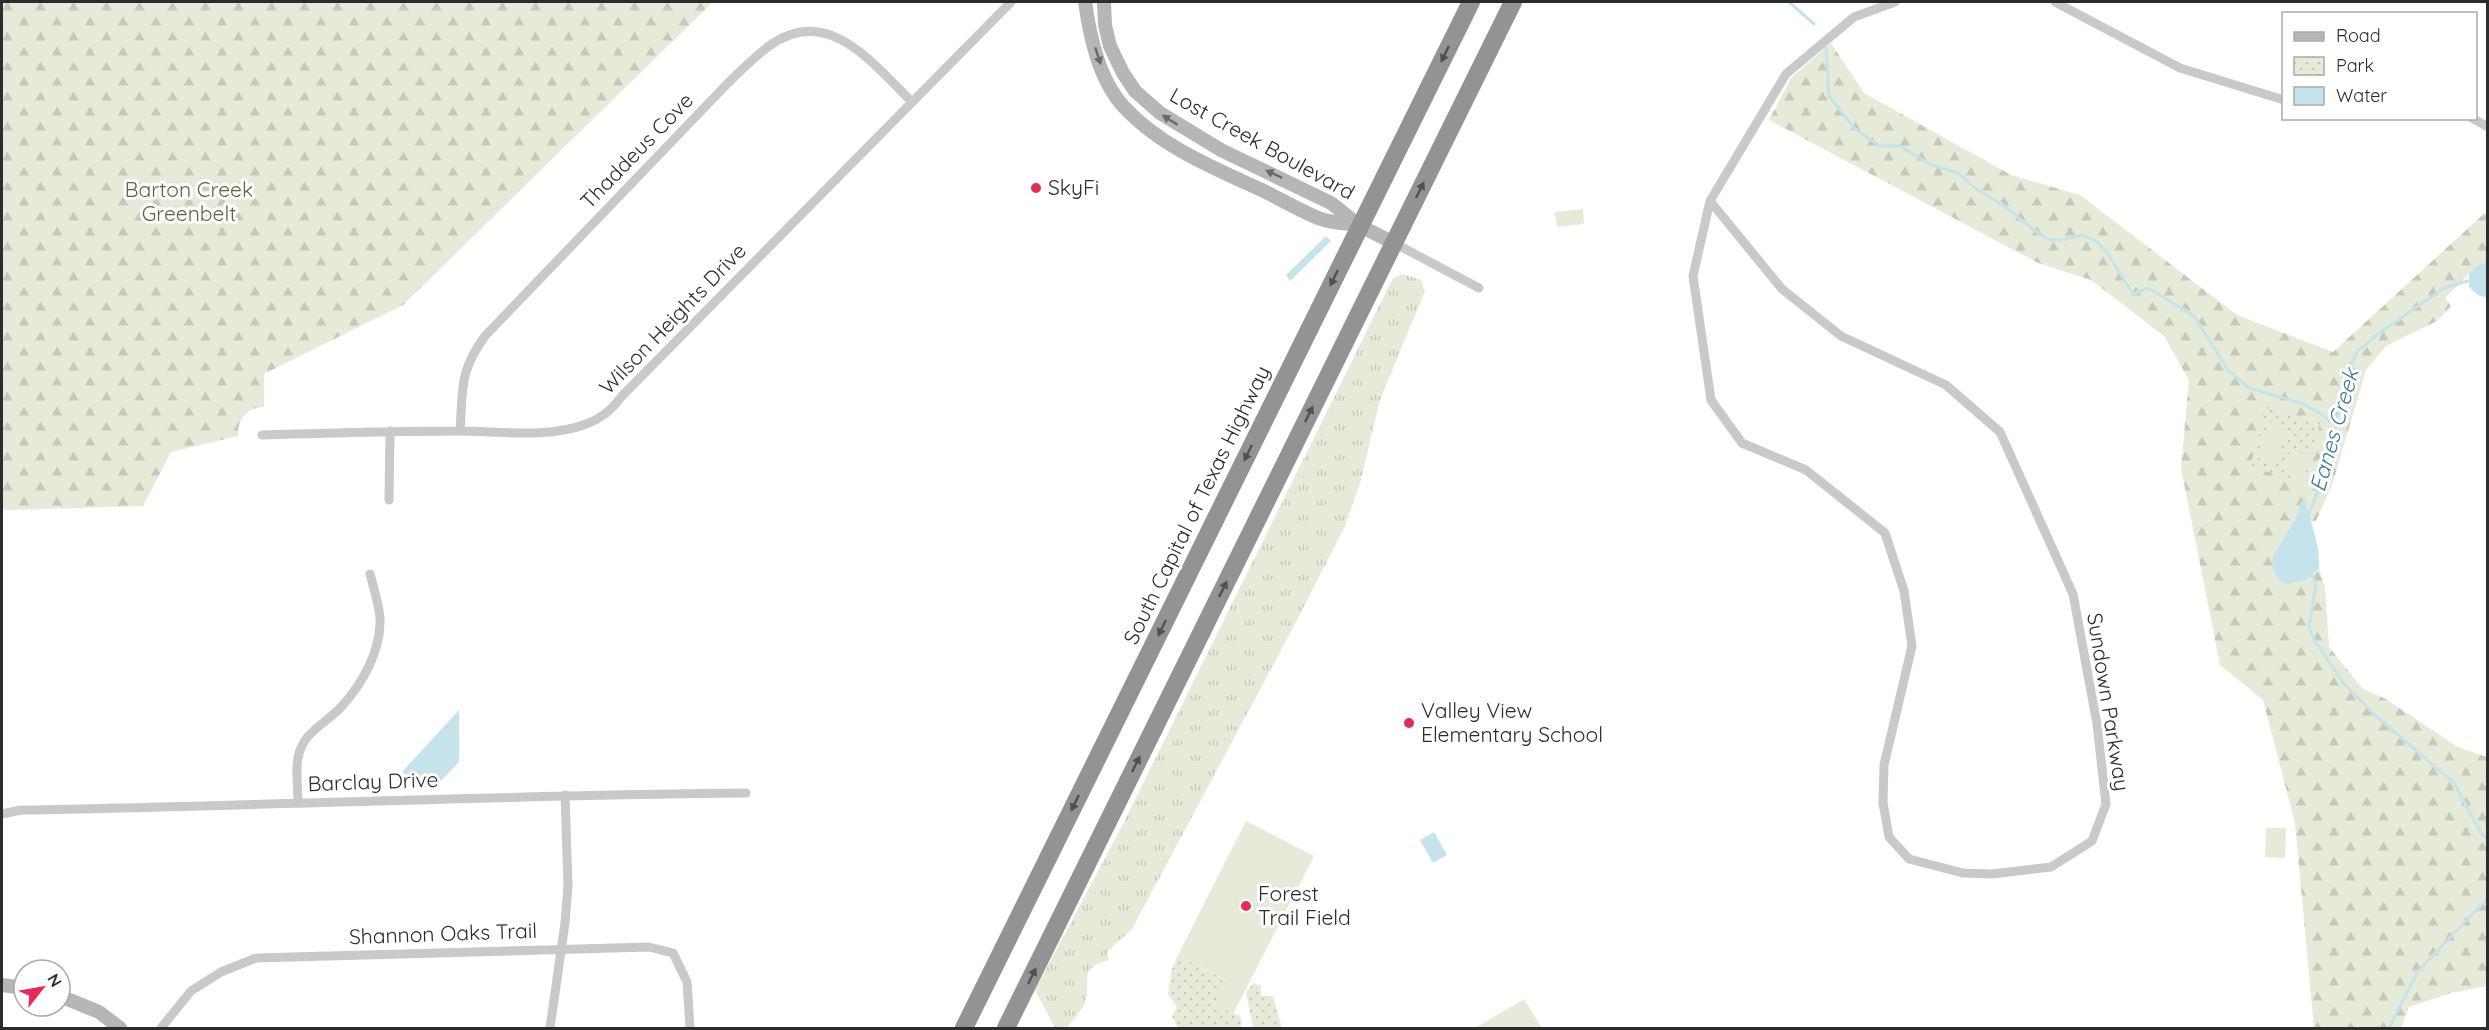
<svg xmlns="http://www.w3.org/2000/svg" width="2489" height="1030" viewBox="0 0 2489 1030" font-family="Quicksand,sans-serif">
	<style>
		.grass { fill: url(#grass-tufts) }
		.forest { fill: url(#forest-firs) }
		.park { fill: url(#park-dots) }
		.pitch { fill: #e6ebd9 }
		.water { fill: #c4e3eb }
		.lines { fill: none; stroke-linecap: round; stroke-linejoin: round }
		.stream { stroke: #c4e3eb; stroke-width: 3 }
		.street { stroke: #c9c9c9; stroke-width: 9 }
		.secondary { stroke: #b6b6b6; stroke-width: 14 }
		.highway { stroke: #939393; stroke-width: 18 }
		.oneway { fill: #505050 }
		.oneway2 { fill: #6a6a6a }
		.poi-dot { fill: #e92957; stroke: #fff; stroke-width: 2 }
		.labels { text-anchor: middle; stroke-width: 6; stroke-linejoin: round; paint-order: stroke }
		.street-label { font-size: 21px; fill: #2c2c2c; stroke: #fff }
		.poi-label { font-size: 21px; fill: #2c2c2c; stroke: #fff; text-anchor: start }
		.park-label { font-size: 21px; fill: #576939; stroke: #fff }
		.water-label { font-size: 22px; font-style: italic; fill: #397d90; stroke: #fff }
	</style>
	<defs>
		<pattern id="grass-tufts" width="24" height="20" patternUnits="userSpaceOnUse" patternTransform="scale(1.5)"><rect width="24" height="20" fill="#e6ebd9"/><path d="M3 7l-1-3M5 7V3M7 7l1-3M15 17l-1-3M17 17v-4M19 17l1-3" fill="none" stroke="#c5caba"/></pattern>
		<pattern id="forest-firs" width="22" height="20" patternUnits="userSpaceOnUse" patternTransform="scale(1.5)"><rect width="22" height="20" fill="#e6ebd9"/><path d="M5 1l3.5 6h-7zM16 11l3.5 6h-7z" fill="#c5caba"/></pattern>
		<pattern id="park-dots" width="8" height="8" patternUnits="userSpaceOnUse" patternTransform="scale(1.5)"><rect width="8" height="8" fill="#e6ebd9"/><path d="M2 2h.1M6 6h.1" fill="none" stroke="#c5caba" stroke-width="1.8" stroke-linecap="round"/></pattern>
	</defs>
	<rect width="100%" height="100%" fill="#fff"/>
	<path class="grass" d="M1403 274 1421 280 1425 291 1380 400 1360 483 1345 526 1296 622 1132 929 1108 951V961C1076 966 1093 986 1084 1005 1080 1013 1072 1021 1067 1028H1055L1035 990 1122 826 1393 278Z"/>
	<path class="forest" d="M2 2H713L403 305 264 374V407C247 407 237 420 238 436L171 452 143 506 9 510 2 509Z
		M1831 43 1864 93 2011 175 2080 195 2237 315 2333 352 2487 211V261L2477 266 2445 298 2451 306 2437 321 2386 346 2366 370 2332 485 2316 521 2309 522 2304 497 2296 517 2273 556 2306 580 2319 569 2325 587 2329 647 2363 689 2384 698 2458 747 2487 757V986L2451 993 2409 1007 2401 1028H2314L2295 823 2263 700 2220 665 2181 468 2189 380 2164 336 2091 280 2038 263 1769 120 1791 78Z"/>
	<path class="park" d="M2266 408 2320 423 2305 482 2250 467Z
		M1178 955 1227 981 1215 1004 1240 1016 1242 1024 1240 1028H1178L1172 1016 1177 1007 1168 994 1172 969Z
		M1254 983 1261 986V996H1273L1282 1028H1253L1246 992Z"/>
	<path class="pitch" d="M1583 209 1584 224 1557 227 1555 212Z
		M2268 422 2286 427 2276 464 2259 459Z
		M2290 450 2309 455 2304 479 2284 474Z
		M1246 821 1314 856 1233 1014 1215 1004 1226 980 1178 955Z
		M2266 828H2286L2285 858 2265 857Z
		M1524 999 1542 1028H1475Z"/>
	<path class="water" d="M1326 236 1331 241 1290 281 1286 275Z
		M2487 261V298L2478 295 2469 287V274L2477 266Z
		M2304 495C2309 520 2321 545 2319 569L2306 580 2287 584 2280 581 2272 568 2273 556 2296 517Z
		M459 710V762L441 781 414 782 402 772Z
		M1434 832 1447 855 1433 863 1420 840Z"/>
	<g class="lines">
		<path class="stream" d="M1789 2 1814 24
			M1826 48 1829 96 1854 128 1880 146H1900L1931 165 1958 173 1976 189 2002 204 2035 231 2048 239 2061 240 2083 235 2096 241 2106 251 2133 294 2148 288 2194 316 2228 370 2249 388 2304 404 2323 415 2335 426
			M2307 519 2327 466 2346 378 2357 352 2374 337 2444 288 2471 280
			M2311 574 2316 584 2309 627 2313 638 2343 683 2376 716 2454 783 2481 833 2488 839
			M2389 1028 2418 971 2488 898"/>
		<path class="street" d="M2055 2 2180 68 2284 100
			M2472 118 2488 127
			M1710 201 1782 289 1841 336 1946 385 2000 432 2073 594 2097 724 2106 804 2092 841 2051 867 1992 874 1963 873 1909 859 1889 837 1883 803 1884 765 1912 646 1904 591 1885 533 1806 470 1742 443 1711 400 1693 276Z
			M1710 201 1786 74 1854 17 1895 2
			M1394 243 1479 288
			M460 431C463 388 459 372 485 336L727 84C740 71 754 57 769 46 828 3 873 64 912 102
			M262 435C327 433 393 431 458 431 499 431 547 439 586 424 600 419 612 410 621 397L1011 2
			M389 500 390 431
			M298 803C298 786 294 762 301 748 308 730 330 720 342 706 363 683 381 650 380 619 379 604 374 589 370 574
			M2 814 21 810C263 806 504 795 746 793
			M161 1028 191 991 221 972 256 958 649 947 673 953 687 982 690 1028
			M550 1028 565 923 568 886 565 795"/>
		<path class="secondary" d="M1085 2C1090 37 1099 80 1124 107 1161 147 1216 169 1264 191 1282 200 1299 210 1318 218 1330 223 1345 223 1358 225
			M1104 2 1105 25 1110 46 1123 73 1135 91 1160 113 1221 150 1331 203 1360 226 1394 243
			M2 985 24 988
			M60 996 99 1012 120 1028"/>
		<path class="highway" d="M964 1028 1471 2
			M1006 1028 1513 2"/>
	</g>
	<defs><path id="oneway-solid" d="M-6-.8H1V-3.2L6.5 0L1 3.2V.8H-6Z" transform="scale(1.5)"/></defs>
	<g class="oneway">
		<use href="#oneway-solid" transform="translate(1445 54) rotate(116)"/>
		<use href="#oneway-solid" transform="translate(1420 190) rotate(-64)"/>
		<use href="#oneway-solid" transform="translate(1334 278) rotate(116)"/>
		<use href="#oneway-solid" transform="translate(1309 414) rotate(-64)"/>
		<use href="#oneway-solid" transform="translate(1248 453) rotate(116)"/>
		<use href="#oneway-solid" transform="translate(1223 589) rotate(-64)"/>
		<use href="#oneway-solid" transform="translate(1162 628) rotate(116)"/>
		<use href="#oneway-solid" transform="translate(1136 764) rotate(-64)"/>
		<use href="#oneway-solid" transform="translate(1075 803) rotate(116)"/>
		<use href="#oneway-solid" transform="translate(1032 976) rotate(-64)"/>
	</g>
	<g class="oneway2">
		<use href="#oneway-solid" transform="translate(1098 56) rotate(72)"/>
		<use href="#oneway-solid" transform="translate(1170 120) rotate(-148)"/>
		<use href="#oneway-solid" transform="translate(1274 174) rotate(-155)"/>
	</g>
	<g class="poi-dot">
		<circle cx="1036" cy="188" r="6"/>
		<circle cx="1409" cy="723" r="6"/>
		<circle cx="1246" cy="906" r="6"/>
	</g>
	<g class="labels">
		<g class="street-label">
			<text transform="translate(1262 144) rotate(29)" y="7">Lost Creek Boulevard</text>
			<text transform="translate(637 151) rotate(-46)" y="7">Thaddeus Cove</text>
			<text transform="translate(673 319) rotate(-46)" y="7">Wilson Heights Drive</text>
			<text transform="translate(1197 505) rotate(-64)" y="7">South Capital of Texas Highway</text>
			<text transform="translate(2108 702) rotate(81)" y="7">Sundown Parkway</text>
			<text transform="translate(373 782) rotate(-2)" y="7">Barclay Drive</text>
			<text transform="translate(443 934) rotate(-2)" y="7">Shannon Oaks Trail</text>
		</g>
		<g class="poi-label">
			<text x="1048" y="195">SkyFi</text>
			<text x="1421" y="718">Valley View<tspan x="1421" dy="24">Elementary School</tspan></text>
			<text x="1258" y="901">Forest<tspan x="1258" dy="24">Trail Field</tspan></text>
		</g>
		<g class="park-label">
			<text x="189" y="197">Barton Creek<tspan x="189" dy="24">Greenbelt</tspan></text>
		</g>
		<g class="water-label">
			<text transform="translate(2334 430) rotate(-74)" y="8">Eanes Creek</text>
		</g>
	</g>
	<rect width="2489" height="1030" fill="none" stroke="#2c2c2c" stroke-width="6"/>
	<rect x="2282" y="12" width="195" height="108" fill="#ffffff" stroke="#ababab" stroke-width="1.5"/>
	<rect x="2294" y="32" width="30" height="9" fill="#b6b6b6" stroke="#ababab" stroke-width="1.5"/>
	<text x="2336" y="42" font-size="18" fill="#2c2c2c">Road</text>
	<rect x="2294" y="57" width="30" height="18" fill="url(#park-dots)" stroke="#ababab" stroke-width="1.5"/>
	<text x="2336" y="72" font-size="18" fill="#2c2c2c">Park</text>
	<rect x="2294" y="87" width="30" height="18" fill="#c4e3eb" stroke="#ababab" stroke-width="1.5"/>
	<text x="2336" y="102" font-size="18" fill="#2c2c2c">Water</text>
	<g transform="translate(42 988) rotate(59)"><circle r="28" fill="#ffffff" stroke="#ababab" stroke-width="1.5"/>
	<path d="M0-4.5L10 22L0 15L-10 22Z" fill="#e92957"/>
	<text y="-9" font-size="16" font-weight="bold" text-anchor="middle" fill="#2c2c2c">N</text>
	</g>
</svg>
